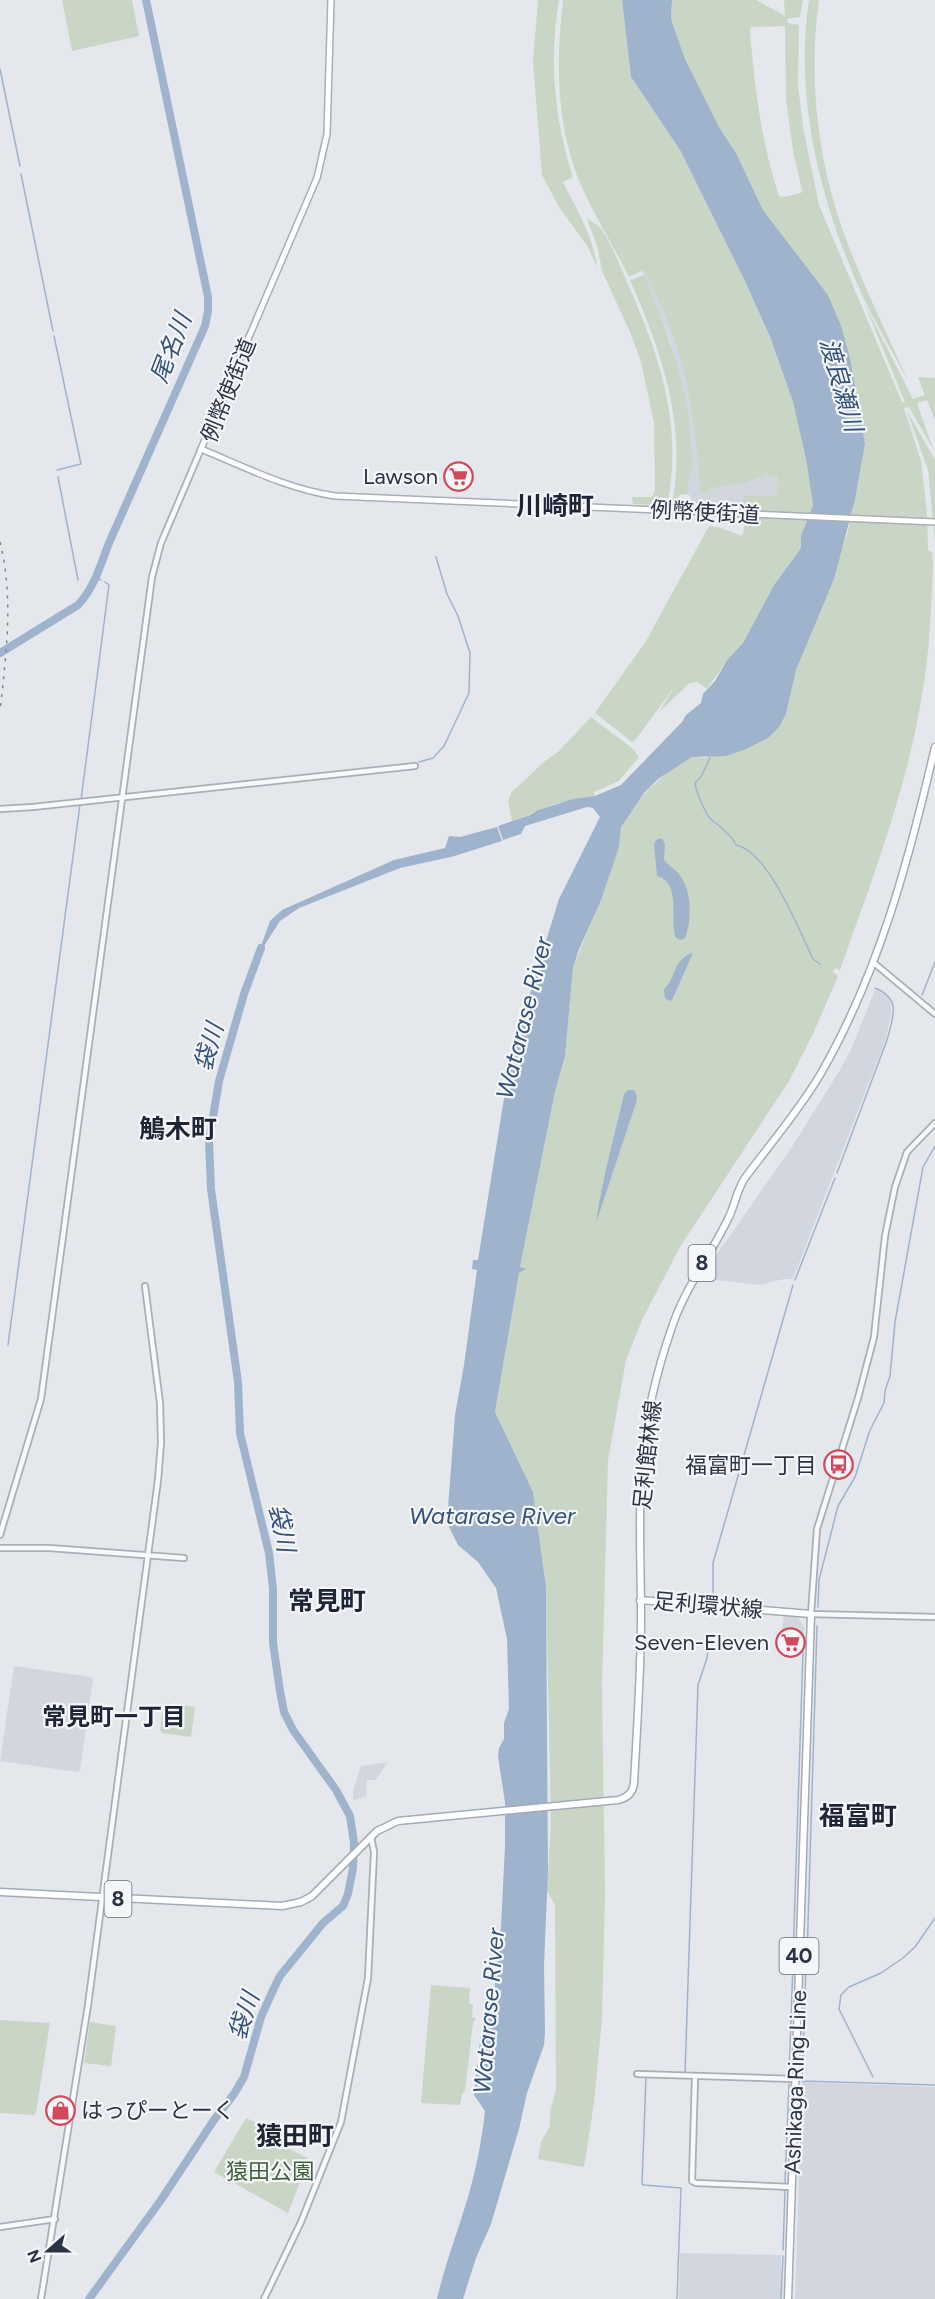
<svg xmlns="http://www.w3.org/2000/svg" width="935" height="2299" viewBox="0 0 935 2299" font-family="Figtree,'Noto Sans JP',sans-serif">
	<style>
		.built { fill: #d2d6de }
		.green { fill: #c9d6c5; fill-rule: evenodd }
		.water { fill: #9fb4cc }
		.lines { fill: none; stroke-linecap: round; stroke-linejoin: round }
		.stream { stroke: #9fb4cc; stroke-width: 1.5 }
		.river { stroke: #9fb4cc; stroke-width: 8 }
		.tertiary-casing { stroke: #a9aeb7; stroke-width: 8 }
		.secondary-casing { stroke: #a9aeb7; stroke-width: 8 }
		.primary-casing { stroke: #a3abb8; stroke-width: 9 }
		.tertiary { stroke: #f7f8fa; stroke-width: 4.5 }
		.secondary { stroke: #fff; stroke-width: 5 }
		.primary { stroke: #fff; stroke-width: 6 }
		.rail { stroke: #7d8696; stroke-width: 1.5; stroke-dasharray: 3 6; stroke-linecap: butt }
		.labels { text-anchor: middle; stroke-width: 4.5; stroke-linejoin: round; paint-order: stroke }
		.shield { fill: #f4f6f9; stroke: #676e7b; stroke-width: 1.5 }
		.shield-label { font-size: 21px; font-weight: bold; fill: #2b3445 }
		.street-label { font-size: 22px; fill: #2b3445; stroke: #f4f6f9 }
		.poi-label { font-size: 22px; fill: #2b3445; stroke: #f4f6f9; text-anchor: end }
		.park-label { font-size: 22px; fill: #3f6138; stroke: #f4f6f9 }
		.water-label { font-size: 24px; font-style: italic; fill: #34527a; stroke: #f4f6f9 }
		.neighbourhood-label { font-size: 24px; font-weight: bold; fill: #1d2536; stroke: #f4f6f9 }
		.quarter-label { font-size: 26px; font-weight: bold; fill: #1d2536; stroke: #f4f6f9 }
	</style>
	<rect width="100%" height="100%" fill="#e4e7ec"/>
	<path class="built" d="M644 270 778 475 776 496 743 495 742 508H691V497L688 494 687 482 692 468 690 438 685 398 670 340 642 271Z
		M875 990 887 995 891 1005V1015L885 1041 793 1279H784L759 1285 716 1280 707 1273 716 1255 790 1150 840 1070 852 1047Z
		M784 1616 797 1617 804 1626 803 1654 779 1649Z
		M14 1666 91 1677 93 1679 80 1770 78 1772 0 1761Z
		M388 1762 376 1780H367L366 1796 353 1801V1791L361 1766Z
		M802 2082 935 2087V2299H795Z
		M680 2253 781 2255V2299H679Z"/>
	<path class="green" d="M62 0H132L139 36 72 51Z
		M538 0H559C549 60 554 119 573 177L563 182C577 210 593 236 597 267L588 247 559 207 542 175 533 62Z
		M563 0H622L631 77 680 150 743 277 770 338 793 402 806 459 813 505 801 536V548L774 585 743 643 727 660 707 689 697 682 690 683 659 712 675 686 633 743 595 713 646 641 709 526 721 528 742 536C748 522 742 511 743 495L776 496 778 476 770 478 768 473 745 483 709 488V493H701C696 439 691 386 673 334 665 312 654 291 644 270L629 277C613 244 592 213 578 178 556 121 556 60 563 0Z
		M672 0H756L785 16 784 0H803L800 17 787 19 788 23 799 25 798 85 803 127 819 205 902 402H905L864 303 913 399 925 395 918 377 935 378V420L927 400 917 403 933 449 909 407 904 408 921 461 927 513 928 550 932 552 933 563C931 607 930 651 922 695 907 789 872 880 840 970L835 968 833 972 838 976 814 1032 789 1081 680 1247 642 1320 626 1360 608 1460 602 1687 605 1893 602 2019 594 2103 584 2167 538 2159 541 2142 550 2126V2112L556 2089 555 1905 547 1891 551 1825 546 1587 533 1492 495 1412 519 1272 525 1269 520 1267 555 1092 565 1056 573 968 619 847C620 841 619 834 621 828 627 807 670 765 691 758 695 756 701 758 705 758L786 714 796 670 847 535 855 500 865 444 828 295 763 210 736 153 719 127 685 59 671 19ZM785 26 786 99 793 151 802 190 801 193 783 197 779 196C761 142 755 88 750 32L751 27Z
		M809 0H819C809 70 816 145 837 213 855 270 884 326 908 381 892 350 873 320 859 288 820 199 794 98 809 0Z
		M587 218C590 221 594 223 598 226 608 233 625 278 631 291 661 360 682 425 668 501L665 505 633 504 632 497H652L655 491 654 423 641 362 630 332 602 271 598 249Z
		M644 275C663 322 683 370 689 421 690 436 693 453 692 467 690 478 687 482 688 494L679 495V500L673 499C686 421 661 351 630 280Z
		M907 411 935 460V541L928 470Z
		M591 717 632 748 639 757 619 781 594 792 595 796C577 799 556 802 539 810 530 814 522 818 512 821L508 802 511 793 545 761 558 752Z
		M167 1703 195 1707 191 1737 163 1733 160 1730 163 1706Z
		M431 1985 470 1988 469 2003 473 2005 472 2017 476 2018 473 2023 465 2091 462 2094 460 2105 421 2103Z
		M0 2020 50 2023 36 2112 34 2115 0 2113Z
		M90 2022 116 2026 111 2066 84 2063Z
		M246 2118 271 2130 268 2138 309 2159 288 2213 214 2172Z"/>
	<path class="water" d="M622 0H672L671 19 685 59 719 127 736 153 763 210 828 295 841 326 850 358 865 444 855 500 834 579 796 670 786 714 779 727 768 738 744 750 726 756 692 757 678 766 658 779 644 793 621 827 619 847 601 900 579 949 573 968 565 1056 555 1092 520 1267 526 1269 519 1273 495 1412 533 1492 546 1587 548 1872 544 1965 545 2033 544 2045 527 2093 519 2129 491 2224 476 2258 463 2299H437C445 2264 458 2231 468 2197 476 2170 482 2139 485 2111L474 2095 477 2066 482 2058 479 2048 482 2030H484L485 2025 483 2018 498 2001 502 1990 494 1994 501 1926 505 1846V1802L498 1757 499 1748 504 1739V1723L509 1709 507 1639 496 1588 478 1562 458 1545 449 1527 448 1508 455 1415 464 1365 477 1270 472 1269 473 1260H478L505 1092 532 986 559 899 600 817 593 808 587 807 525 826 521 834 503 840 498 826 530 815 538 810 573 799 595 796 621 785 682 722 686 715 701 703 703 694 715 681 727 660 743 643 774 585 801 548V536L813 505 806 459 793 402 770 337 743 277 680 150 631 77Z
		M497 827 502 841 451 857 400 868 299 908 280 921 257 957 270 921 282 910 394 860 445 848 449 836 460 837Z
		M662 838 665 844 664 860C669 866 677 870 681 877 692 893 692 921 685 938L681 940 676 938C669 920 682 882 657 876L654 845 656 840Z
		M693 953 672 1000 669 1001 665 998 664 989C677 977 673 958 693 953Z
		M628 1090H634L637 1096 636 1103 596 1223C602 1180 614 1137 624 1094Z"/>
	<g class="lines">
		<path class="stream" d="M0 69 20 166
			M21 174 53 331
			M54 336 81 464 57 470
			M58 477 78 580
			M96 576 101 580
			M710 758 701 777 695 783C696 791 706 817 713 821 721 827 732 836 736 845 769 852 799 930 813 959L820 964
			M419 762 433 758 444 746 469 693 470 653 458 616 447 594 436 557
			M81 800 109 585 105 582
			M922 995 935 962
			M837 1173 887 1040C893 1017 902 999 875 988
			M795 1280 835 1178
			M8 1345 80 804
			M713 1602V1563L793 1285
			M818 1607 819 1580 838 1506 855 1477 870 1430 884 1403 885 1391 890 1376 895 1322 923 1167 935 1146
			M793 1958 803 1652
			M807 1958 817 1626
			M806 1963 802 2081 935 2085
			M685 2073 698 1685 707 1658 710 1635
			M789 2076 793 1963
			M646 2077 642 2184 644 2185 681 2188 677 2299
			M873 2077 839 2009 841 1995 849 1987 881 1973 903 1958 915 1947 935 1918
			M785 2182 789 2084
			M783 2250 785 2191
			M781 2299 783 2256"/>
		<path class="river" d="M0 653 78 605C94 588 101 564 109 543L205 326 208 311V297L146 0
			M89 2299 161 2200 214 2120 234 2094 244 2077 261 2017 274 1988 280 1976 323 1923 343 1906 348 1894 353 1868 354 1843 350 1816 336 1790 293 1730 284 1712 280 1691 273 1643V1589L269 1553 240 1433 238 1382 211 1189 209 1141 219 1081 244 994 261 948"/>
		<defs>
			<path id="tertiary" d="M0 809 33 807 415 766
				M874 963 935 1014
				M935 1123 907 1152 895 1187 885 1236 874 1337 858 1398 817 1529 811 1614 935 1617
				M0 1535 41 1399 152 577 161 543 201 449
				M0 1548H49L184 1558
				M637 2074 795 2079
				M695 2077 692 2181 696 2183 792 2187
				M0 2227 55 2219
				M41 2299 88 2005 158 1480 161 1443 160 1403 145 1286
				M264 2299 301 2222 341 2122 368 1978 374 1852 371 1837"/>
			<path id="secondary" d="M331 0 327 134 317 178 201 449C245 467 287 489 335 496L935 522"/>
			<path id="primary" d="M640 1600 811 1614 788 2299
				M0 1892 282 1906 301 1902 312 1896 377 1831 398 1821 618 1800C627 1798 633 1793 634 1783 637 1728 641 1672 641 1617 641 1565 638 1514 642 1462 646 1416 657 1370 672 1327 685 1288 710 1256 728 1219 735 1206 736 1191 745 1178 770 1144 798 1112 820 1075 879 973 909 860 935 747"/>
		</defs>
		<use href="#tertiary" class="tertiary-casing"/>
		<use href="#secondary" class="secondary-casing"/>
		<use href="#primary" class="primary-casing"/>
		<use href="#tertiary" class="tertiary"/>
		<use href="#secondary" class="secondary"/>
		<use href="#primary" class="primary"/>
		<path class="rail" d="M0 542C14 599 6 654 0 712"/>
	</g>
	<defs>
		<symbol id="supermarket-ring" viewBox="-11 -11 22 22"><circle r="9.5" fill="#f4f6f9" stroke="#d1495b" stroke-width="1.5"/><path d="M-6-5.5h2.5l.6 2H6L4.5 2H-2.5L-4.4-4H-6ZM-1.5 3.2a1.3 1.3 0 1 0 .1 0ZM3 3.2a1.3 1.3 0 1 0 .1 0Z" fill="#d1495b"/></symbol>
		<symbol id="bus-ring" viewBox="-11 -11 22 22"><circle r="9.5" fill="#f4f6f9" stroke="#d1495b" stroke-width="1.5"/><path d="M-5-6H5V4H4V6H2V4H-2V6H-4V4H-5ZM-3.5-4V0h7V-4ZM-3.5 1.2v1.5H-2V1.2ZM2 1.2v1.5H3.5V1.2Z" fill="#d1495b"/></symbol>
		<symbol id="shop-ring" viewBox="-11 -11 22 22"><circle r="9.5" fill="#f4f6f9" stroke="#d1495b" stroke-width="1.5"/><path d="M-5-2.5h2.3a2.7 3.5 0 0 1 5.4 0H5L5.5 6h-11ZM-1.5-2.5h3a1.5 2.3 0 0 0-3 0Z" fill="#d1495b"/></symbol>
	</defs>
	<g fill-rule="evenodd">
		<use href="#supermarket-ring" x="442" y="460" width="33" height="33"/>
		<use href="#bus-ring" x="822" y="1448" width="33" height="33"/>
		<use href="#supermarket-ring" x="774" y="1626" width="33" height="33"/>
		<use href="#shop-ring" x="44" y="2094" width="33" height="33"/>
	</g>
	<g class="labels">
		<g class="shield">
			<rect x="688.5" y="1245" width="27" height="36" rx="4.5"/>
			<rect x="104.5" y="1881" width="27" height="36" rx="4.5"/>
			<rect x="779.5" y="1938" width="39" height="36" rx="4.5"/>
		</g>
		<g class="shield-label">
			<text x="702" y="1270">8</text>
			<text x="118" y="1906">8</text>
			<text x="799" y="1963">40</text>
		</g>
		<g class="street-label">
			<text transform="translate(228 390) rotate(-68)" y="8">例幣使街道</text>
			<text transform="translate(705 512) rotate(3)" y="8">例幣使街道</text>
			<text transform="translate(647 1455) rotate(-84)" y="8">足利館林線</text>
			<text transform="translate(708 1605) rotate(5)" y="8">足利環状線</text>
			<text transform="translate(795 2082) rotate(-88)" y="8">Ashikaga Ring Line</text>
		</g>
		<g class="poi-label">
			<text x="438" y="484">Lawson</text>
			<text x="817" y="1473">福富町一丁目</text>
			<text x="769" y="1650">Seven-Eleven</text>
			<text x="81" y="2118" text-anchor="start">はっぴーとーく</text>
		</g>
		<g class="park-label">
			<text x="270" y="2179">猿田公園</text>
		</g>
		<g class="water-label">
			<text transform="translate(171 348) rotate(-69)" y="8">尾名川</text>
			<text transform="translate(841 385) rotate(74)" y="8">渡良瀬川</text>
			<text transform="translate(524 1018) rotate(-76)" y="8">Watarase River</text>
			<text transform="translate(209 1047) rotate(-74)" y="8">袋川</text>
			<text x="492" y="1524">Watarase River</text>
			<text transform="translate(282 1528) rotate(79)" y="8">袋川</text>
			<text transform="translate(489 2011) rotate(-85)" y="8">Watarase River</text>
			<text transform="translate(244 2016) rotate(-71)" y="8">袋川</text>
		</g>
		<g class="neighbourhood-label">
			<text x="114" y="1725">常見町一丁目</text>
		</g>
		<g class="quarter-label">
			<text x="555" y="515">川崎町</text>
			<text x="178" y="1138">鵤木町</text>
			<text x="327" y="1610">常見町</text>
			<text x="858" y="1825">福富町</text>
			<text x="295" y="2145">猿田町</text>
		</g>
	</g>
	<g transform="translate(48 2251) rotate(249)" stroke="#f4f6f9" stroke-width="4.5" paint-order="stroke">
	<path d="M0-4.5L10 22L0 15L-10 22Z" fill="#2b3445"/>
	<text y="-9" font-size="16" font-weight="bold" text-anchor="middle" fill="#2b3445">N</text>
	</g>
</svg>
